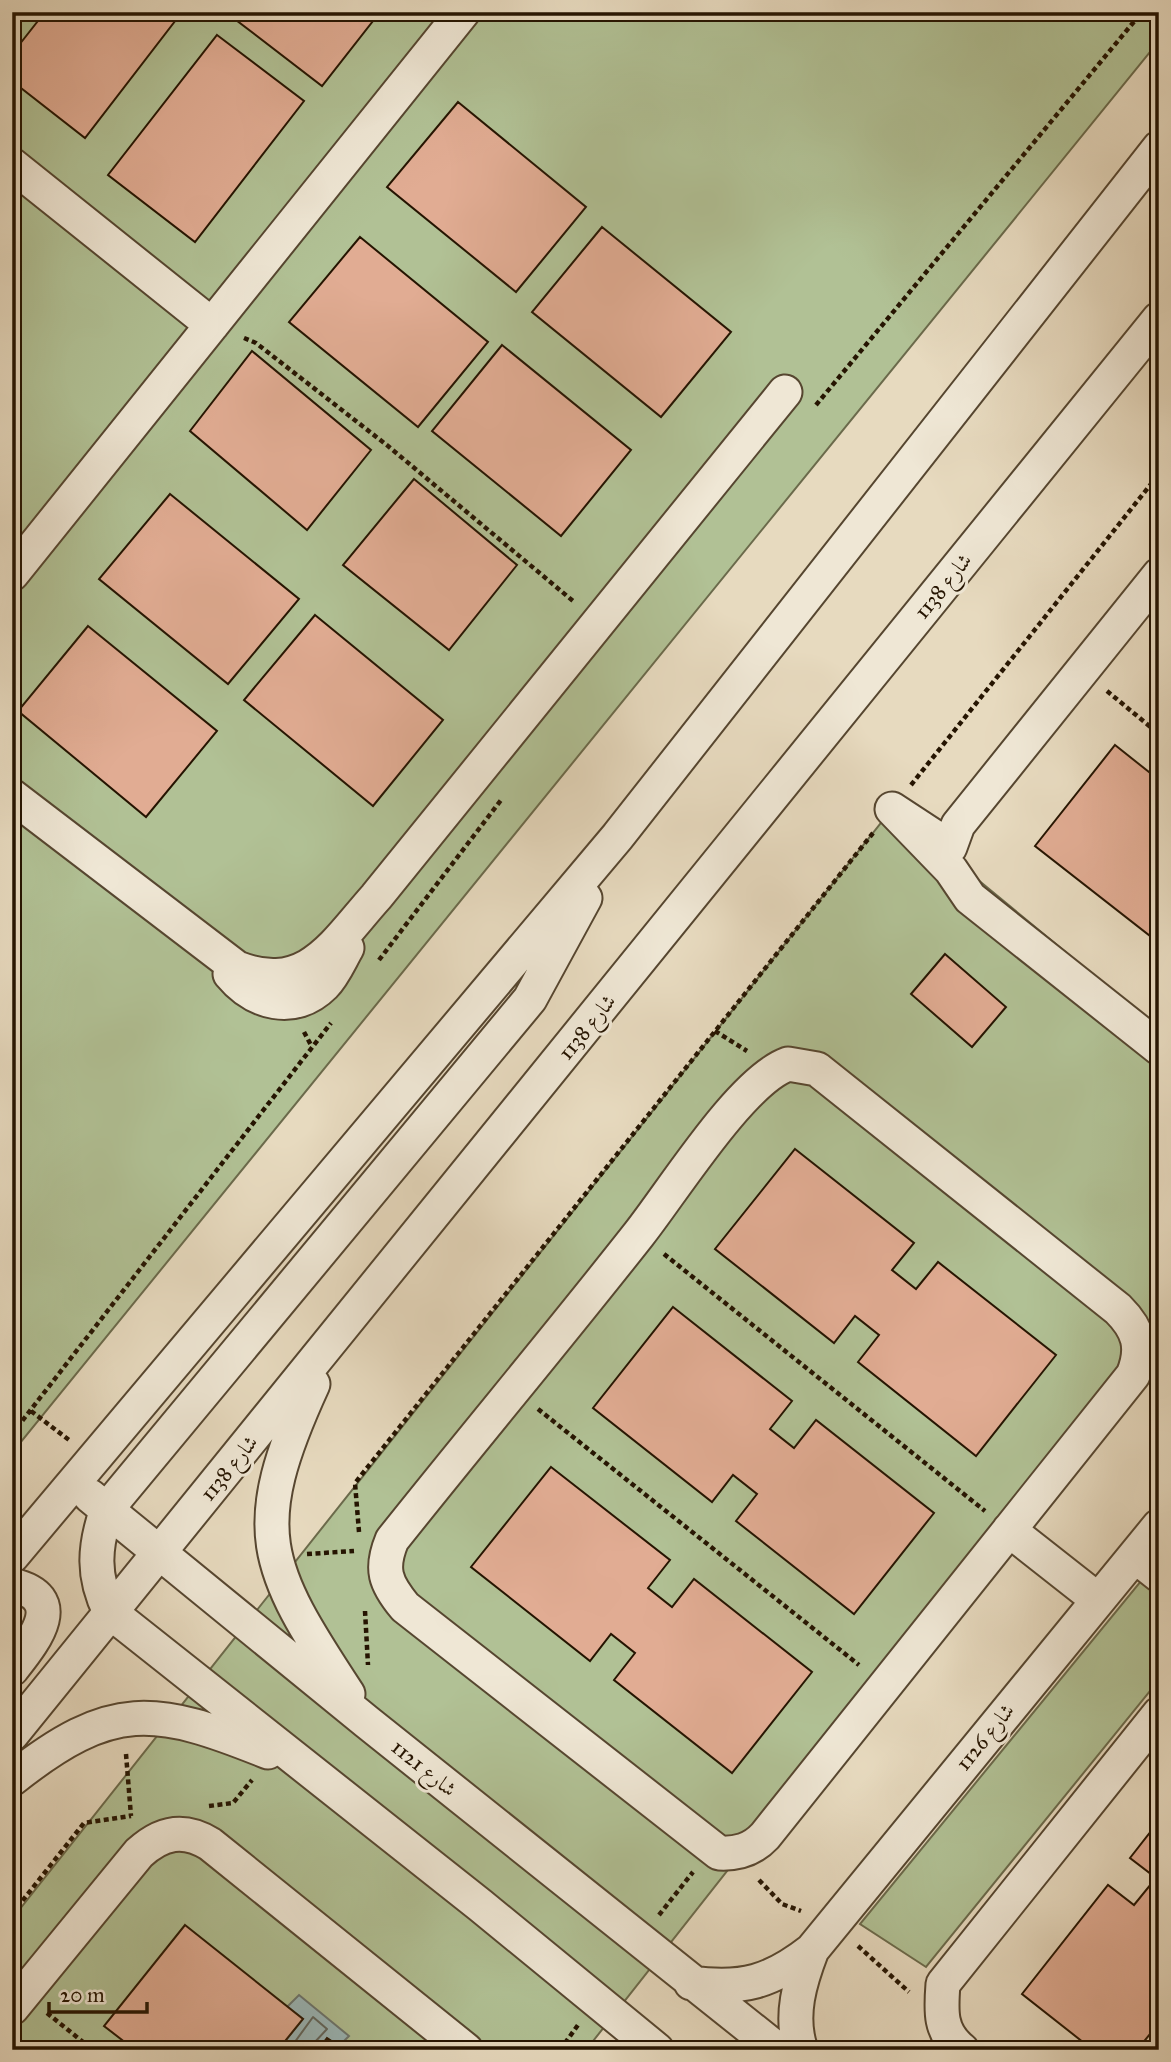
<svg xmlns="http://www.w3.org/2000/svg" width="1171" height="2062" viewBox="0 0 1171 2062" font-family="'IM FELL Great Primer',Amiri,serif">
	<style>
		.green { fill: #b1c195; stroke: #6b6a4b; stroke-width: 2 }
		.water { fill: #9ab8ba; stroke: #6b7670; stroke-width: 2 }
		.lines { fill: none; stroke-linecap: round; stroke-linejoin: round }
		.shore { stroke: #60665e; stroke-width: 2 }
		.building { fill: #e1ac93; stroke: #251401; stroke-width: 2 }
		.minor-casing { stroke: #564630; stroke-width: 37 }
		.path { stroke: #251401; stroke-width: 4.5; stroke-dasharray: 5 3.5; stroke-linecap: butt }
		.minor { stroke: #efe7d5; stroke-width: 33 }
		.labels { text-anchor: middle; stroke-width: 6; stroke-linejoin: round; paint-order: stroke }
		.street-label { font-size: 21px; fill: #251401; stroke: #efe7d5 }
	</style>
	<rect width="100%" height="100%" fill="#e7dabf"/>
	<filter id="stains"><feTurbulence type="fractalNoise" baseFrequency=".00286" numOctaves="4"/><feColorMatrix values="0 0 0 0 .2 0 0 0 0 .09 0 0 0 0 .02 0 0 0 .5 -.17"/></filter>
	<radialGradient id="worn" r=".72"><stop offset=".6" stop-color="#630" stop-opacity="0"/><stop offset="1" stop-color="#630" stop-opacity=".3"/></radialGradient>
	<path class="green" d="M12 12H1159V41L12 1453Z
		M892 809 1159 1029V1323L586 2050H12V1919Z
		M1159 1559V1680L926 1967 860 1924Z"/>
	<path class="water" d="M299 1995 349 2036 339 2046 327 2038 318 2050H286L281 2046 303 2019 287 2007Z"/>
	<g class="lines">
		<path class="shore" d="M289 2050 313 2017 327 2029 314 2043 313 2050"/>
	</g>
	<path class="building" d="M45 12H182L85 138 12 81V54Z
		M242 12H380L322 86 236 20Z
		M217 35 304 101 195 242 108 175Z
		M458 102 586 207 516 292 387 187Z
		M602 227 731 332 661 417 532 312Z
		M360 237 488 342 418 427 289 322Z
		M502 345 631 450 561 536 432 431Z
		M252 351 371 450 307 530 190 431Z
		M414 479 517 565 449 650 343 565Z
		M170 494 299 599 228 684 99 579Z
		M315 615 443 720 373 806 244 700Z
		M88 626 217 731 146 817 18 711Z
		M1115 745 1159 780V933L1154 939 1035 846Z
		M945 954 1006 1007 972 1047 911 994Z
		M795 1149 914 1243 892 1270 916 1289 938 1262 1056 1355 976 1456 858 1362 879 1335 855 1316 834 1343 715 1249Z
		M673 1307 792 1401 770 1429 794 1448 816 1420 934 1513 854 1614 736 1521 757 1494 733 1475 712 1502 593 1408Z
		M551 1467 670 1560 648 1588 672 1607 694 1579 812 1672 732 1773 614 1680 635 1653 611 1634 590 1661 471 1567Z
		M1159 1821V2023L1137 2050H1093L1022 1994 1108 1885 1134 1905 1156 1878 1130 1858Z
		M185 1925 303 2019 281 2046 286 2050H135L104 2026Z
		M327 2038 339 2046 343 2050H318Z"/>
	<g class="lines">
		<defs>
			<path id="minor" d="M12 165 212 325
				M12 574 463 12
				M1159 575 958 825 950 847 892 809 951 870 970 898 1159 1048
				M12 796 237 968C307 995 334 944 376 897L785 392
				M585 898 530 999 107 1509C94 1547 92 1576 110 1612L480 1905 657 2050
				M230 974C254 1003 294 1015 324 985 334 975 340 960 347 948
				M788 1064 817 1069 1118 1309C1139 1330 1144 1348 1133 1375L765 1836C752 1850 737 1854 719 1853L405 1607C385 1583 380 1569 392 1540 474 1437 558 1337 639 1234 673 1191 741 1081 788 1064Z
				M313 1384C246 1530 263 1565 348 1694
				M90 1496 367 1722 778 2050
				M1009 1530 1098 1600
				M12 1556 618 836 1159 148
				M1135 1556 1159 1575
				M12 1585C70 1598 33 1642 12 1669
				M12 1734 1159 319
				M12 1779C112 1700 154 1706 268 1752
				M691 1983C743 1990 771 1982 812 1950L1159 1526
				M12 2008 139 1853C162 1832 184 1828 210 1844L466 2050
				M801 2050C789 2016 800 1981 812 1950
				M962 2050C939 2032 941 2010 943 1984L1159 1714"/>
		</defs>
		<use href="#minor" class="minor-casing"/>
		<path class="path" d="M244 338 256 343 388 446 573 601
			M816 405 1142 12
			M1107 691 1159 734
			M911 785 1159 474
			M379 960 501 800
			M715 1031 747 1051
			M304 1032 312 1047
			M664 1254 985 1511
			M538 1409 859 1665
			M31 1411 69 1440
			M12 1434 331 1023
			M359 1532 355 1483 873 833
			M307 1554 354 1551
			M365 1611 368 1665
			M126 1754 131 1816
			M209 1806 233 1803 252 1780
			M759 1880 782 1904 801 1911
			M12 1914 84 1823 131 1816
			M659 1915 693 1872
			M858 1946 909 1992
			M47 2013 93 2050
			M560 2050 578 2025
			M908 2050 916 2043"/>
		<use href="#minor" class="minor"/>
	</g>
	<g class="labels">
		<g class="street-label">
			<text transform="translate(943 586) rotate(-51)" y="7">شارع 1138</text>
			<text transform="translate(587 1027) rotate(-51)" y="7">شارع 1138</text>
			<text transform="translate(229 1468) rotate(-51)" y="7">شارع 1138</text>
			<text transform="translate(985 1737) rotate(-51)" y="7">شارع 1126</text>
			<text transform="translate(424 1768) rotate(39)" y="7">شارع 1121</text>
		</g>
	</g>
	<rect width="1171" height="2062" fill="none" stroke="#e7dabf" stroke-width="42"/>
	<rect x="14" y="14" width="1143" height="2034" fill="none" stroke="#251401" stroke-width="3.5"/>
	<rect x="21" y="21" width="1129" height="2020" fill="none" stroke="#251401" stroke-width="2"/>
	<path d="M49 2002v10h98v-10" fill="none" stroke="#251401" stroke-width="3.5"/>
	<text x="60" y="2002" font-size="21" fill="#251401" stroke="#efe7d5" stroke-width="5" paint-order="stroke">20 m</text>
	<rect width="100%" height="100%" filter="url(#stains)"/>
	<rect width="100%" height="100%" fill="url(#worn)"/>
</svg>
